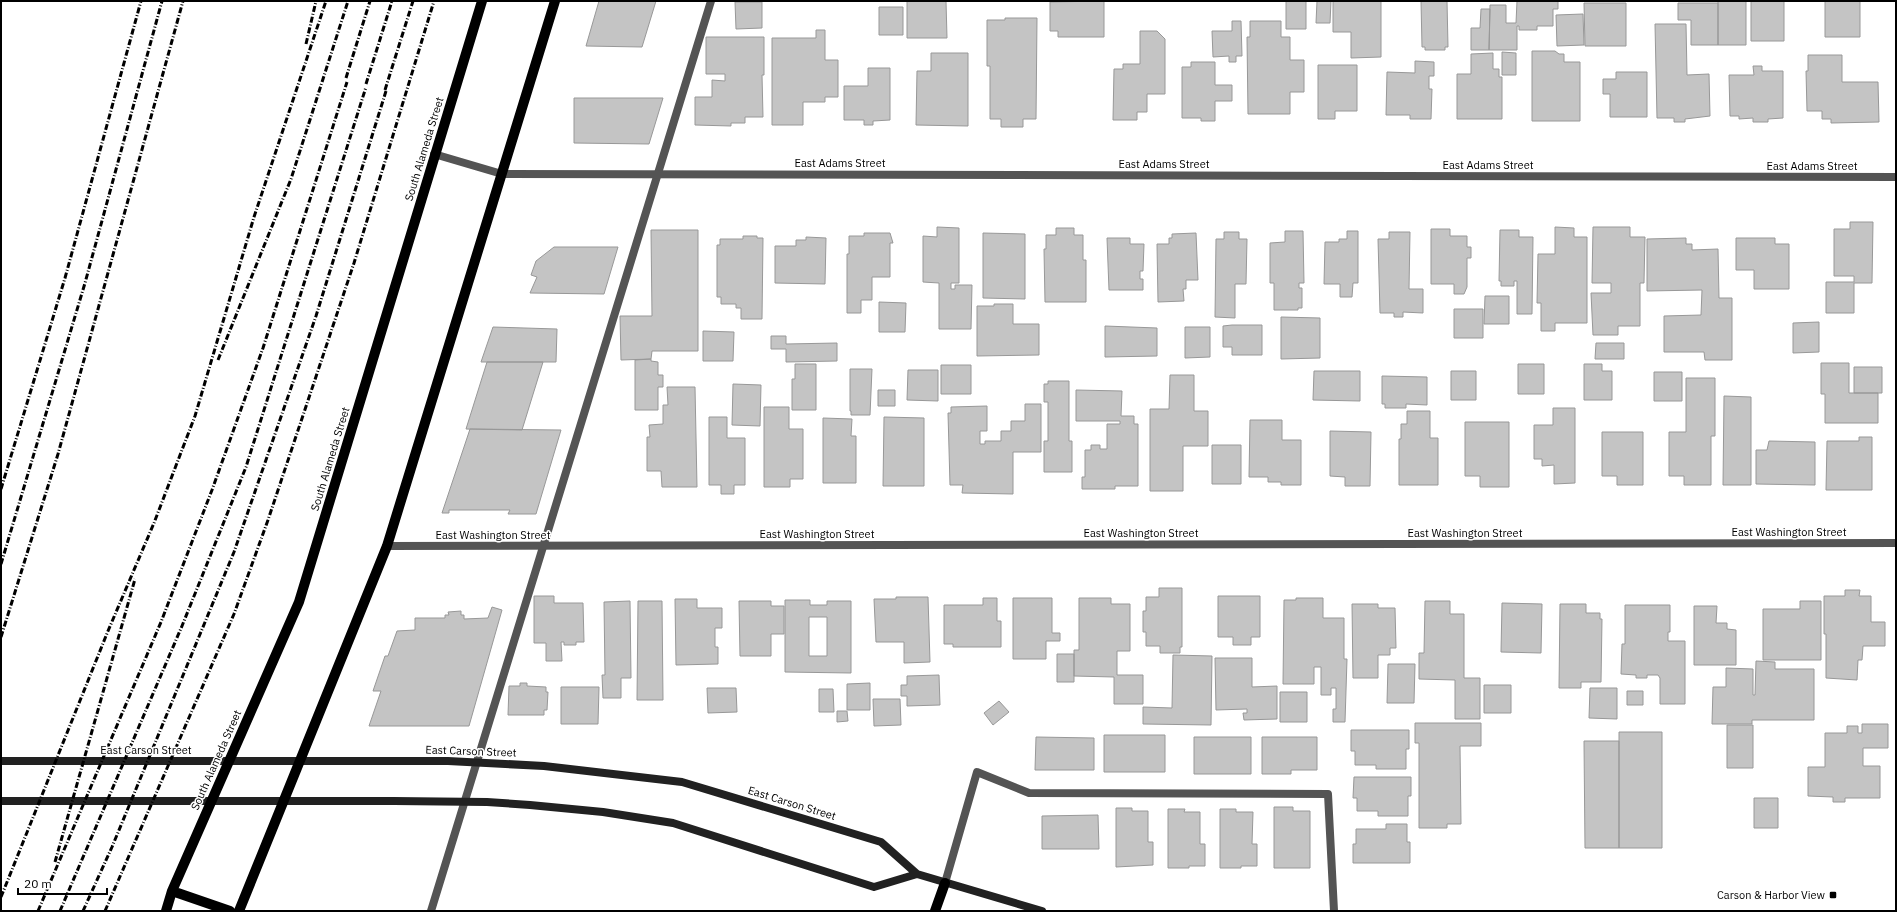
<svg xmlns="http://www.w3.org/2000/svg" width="1897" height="912" viewBox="0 0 1897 912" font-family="'IBM Plex Sans',sans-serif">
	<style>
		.building { fill: #c4c4c4; stroke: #989898; fill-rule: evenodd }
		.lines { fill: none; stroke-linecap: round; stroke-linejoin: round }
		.lane { stroke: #545454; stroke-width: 8 }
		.street { stroke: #545454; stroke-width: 8 }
		.secondary { stroke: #212121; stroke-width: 8 }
		.primary { stroke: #000; stroke-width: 10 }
		.rail { stroke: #000; stroke-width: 3; stroke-dasharray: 6 2 1 2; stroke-linecap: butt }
		.poi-dot { fill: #000; stroke: #fff; stroke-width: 1.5 }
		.labels { text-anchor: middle; stroke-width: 3; stroke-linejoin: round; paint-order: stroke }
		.street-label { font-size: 11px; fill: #000; stroke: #fff }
		.poi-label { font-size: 11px; fill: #000; stroke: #fff; text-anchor: end }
	</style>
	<rect width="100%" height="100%" fill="#fff"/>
	<path class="building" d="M599 1H656L642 47 586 46Z
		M907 1H946L947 38H907Z
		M1104 1V37H1058V31H1050V2Z
		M1286 1H1306V29H1286Z
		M1317 1H1331L1330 23H1316Z
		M1333 1H1381V57L1351 58V32H1333Z
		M1421 1H1447L1448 47H1445V50H1425V47H1422Z
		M1517 1H1558V9H1553V26H1537V30H1519V26H1517V50H1489L1490 5H1506V23H1516Z
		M1718 1H1746V45H1718Z
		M1751 1H1784V41H1751Z
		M1825 1H1860V37H1825Z
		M735 2H762V28L736 29Z
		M1584 3H1626V46H1585Z
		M1678 3H1718V45H1691V20H1678Z
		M879 7H903V35H879Z
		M1481 9H1490L1489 50H1471V28H1480Z
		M1583 14 1584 45 1557 46 1556 15Z
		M1005 18H1037L1036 119H1023V127H1001V119H990V66H987V20H1005Z
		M1232 21H1241L1242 56H1236V62H1229V56L1213 57 1212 31H1232Z
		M1250 21H1281V37H1290V60H1304V92H1290V114H1248L1247 37H1250Z
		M1655 24H1686L1687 75 1709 74 1710 116 1685 119V122H1674V118H1657Z
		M816 30H825V60H838V97H825V102H803V125H772V38H816Z
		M1140 31H1157L1165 39V94H1147V112H1137V120H1113L1114 69H1123V64H1140Z
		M706 37H764V75H762L763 117H745V123H731V126L695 125V97H712V80L725 81V74H706Z
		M1532 51H1555L1559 54H1564V62H1580V121H1532Z
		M1502 52 1516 53V75H1502Z
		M931 53H968V126L916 125 917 71H931Z
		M1493 53V69H1499V77H1502V119H1457V74H1471V54Z
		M1808 55H1842V82H1878L1879 122 1831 123V119H1822V111H1807L1806 71H1808Z
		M1415 61 1434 62V76H1429V89H1432L1431 119H1410V115H1386L1387 72 1415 73Z
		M1191 62H1215V85H1232V101H1215V121H1201V118H1182V67H1191Z
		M1318 65H1357V111H1335V119H1318Z
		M1753 66H1762V71H1783V118L1768 119V122H1753V118L1739 119V116H1730L1729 75H1754Z
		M868 68H890V120L873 121V125H864V120H844V86H868Z
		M1616 72H1647V117H1610V94H1603V79H1616Z
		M574 98H663L649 144 574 143Z
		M1850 222H1873L1872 283H1854V313H1826V282H1854V276H1834V229H1850Z
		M937 227 959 228V283H951V289H955V285H972L971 329H939V283L923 282V236L937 237Z
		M1555 227 1574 228V237H1587V323H1555V331H1541V303H1537L1538 254H1555Z
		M1593 227H1630V237H1645L1644 283H1640V326H1618V335H1593L1591 293H1611V283H1592Z
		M1056 228H1074V235H1083V260H1086V302H1045L1044 249H1046V235H1056Z
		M1431 229H1450V236H1467V247H1471V258H1467V287L1464 294H1454V284H1431Z
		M651 230H698V351H652L651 359 621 360 620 316H652Z
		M1500 230H1519V237H1533L1532 314H1517V281H1514V286H1501V281H1499Z
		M1285 231H1303L1304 283H1299V288H1302V308H1298V310H1274V283H1270V243L1285 242Z
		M1347 231H1358V283H1353L1352 297H1340V284H1324L1325 242H1339V239H1347Z
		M1224 232H1239V239H1247L1246 284H1235V318L1215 317 1216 239H1224Z
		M1389 232H1410L1409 289H1423V313L1403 312V317H1394V313H1380L1378 239H1389Z
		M864 233H890L893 243H890V277H872V300H861V313H847V254H849V236H864Z
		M983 233 1025 234V299L983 298Z
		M1196 233 1198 280H1186V289H1183L1184 301 1158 302 1157 244H1169V238H1172V234Z
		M743 236H757V238H763L762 319H741V308H736V304H721V297H717V245H720V239H743Z
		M806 237 826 238 825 284 775 283V246H796V240H806Z
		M1107 238H1130V244H1144L1143 271H1140V279H1143V290H1109Z
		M1686 238V244H1692V250L1718 249 1719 298H1732V360H1705L1704 352H1664V316L1701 315 1702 290 1647 291V239Z
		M1736 238H1775V244H1789V289H1754V270H1736Z
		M554 247H618L604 294 530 293 537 277 531 275 536 261Z
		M1485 296H1509V324H1484Z
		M879 302 906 303 905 332H879Z
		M994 304H1013V324H1039V355L977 356V306H994Z
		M1454 309H1483V338H1454Z
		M1281 317 1320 318V358L1281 359Z
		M1819 322V352L1793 353V323Z
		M1232 325H1262V355H1232V347H1223V326Z
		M1105 326 1157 328V356L1105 357Z
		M493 327 557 329 556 362H481Z
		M1185 327H1210V357L1185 358Z
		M703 331 734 332 733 361H703Z
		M771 336H786V344L837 343V361L786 362V349H771Z
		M1596 343H1624V359H1595Z
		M651 359V361L658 362V375H663V387H658V410H635V360Z
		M487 362H543L522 430 466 429Z
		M1821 363H1849V393H1878V423H1825V394H1821Z
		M795 364H816V410H792V379H795Z
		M1518 364H1544V394H1518Z
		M1584 364H1602V371H1612V400H1584Z
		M941 365H971V394H941Z
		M1854 367H1882V393H1854Z
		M850 369H872L870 415H851V411H850Z
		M908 370H938V401L907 400Z
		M1314 371H1360V401L1313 400Z
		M1451 371H1476V400H1451Z
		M1654 372H1682V401H1654Z
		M1170 375H1194V411H1208V446H1183V491H1150V409H1169Z
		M1382 376 1427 377V405L1406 404V408H1385V404H1382Z
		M1686 378H1715V436H1711V485H1684V476H1669V432H1686Z
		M1048 381H1069V441H1072V472H1044V441H1048V402H1044V384H1048Z
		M733 384 761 385 760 426 732 425Z
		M667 387H695L697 487H662L661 471H647V437H650L649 425 663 424V405H668Z
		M878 390H895V406H878Z
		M1076 390 1122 391 1121 416H1134V424H1138V486H1115V489H1082V477H1085V450H1091V445H1100V449H1107V424H1120V421H1076Z
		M1724 396 1751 397V485H1723Z
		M1025 404H1041V452H1013V494L962 493 963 485H950L948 413H951V407L987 406V431H980V444H985V441H1001V431H1011V421H1025Z
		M764 407H789V429H803V479H790V487H764Z
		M1553 408H1575V483L1554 484V465L1542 466V459H1534V425H1553Z
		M1407 411H1430V438H1438V485H1399V439H1401V424H1407Z
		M709 417H727V438H745V485H734V494H721V485H709Z
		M884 417 924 418V486H883Z
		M823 418 852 419 851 436H856V483H823Z
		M1250 420H1282V440H1301V485H1281V482H1268V477H1249Z
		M1465 422H1509V487H1480V476H1465Z
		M470 429 561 430 536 514H508L510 510H449V513H442Z
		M1330 431 1371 432 1370 486H1345V477L1330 476Z
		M1602 432H1643V485H1617V476H1602Z
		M1859 437H1872V490H1826L1827 441H1859Z
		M1769 441 1815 442V485L1756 484V450H1767Z
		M1212 445H1241V484H1212Z
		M1159 588H1182V647H1180V653H1160V646H1146V632H1143V611H1146V597H1159Z
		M1845 590H1860L1859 596H1871V622H1885V646H1863L1862 660H1858L1857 680 1826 678V634H1824V596H1845Z
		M534 596H554V603H583L584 642H576V645H564V642H561L562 661H546V643H534Z
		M1218 596H1260V637H1251V645H1233V637H1218Z
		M896 597H928L930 662 904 663V642H876L874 599H896Z
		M983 598H997V621H1001V647H953V644H944V605H983Z
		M1013 598H1052V633H1060V641H1046V659H1013Z
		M1079 598H1111V604H1130V651H1117V675H1143V704H1114V677L1074 676V650H1079Z
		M1296 598H1323V618H1344V659H1347L1345 722H1333V709H1336V688H1331V695H1321V667H1314V684H1283L1284 600H1296Z
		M675 599H697V608H722V628H715V647H718V664L676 665Z
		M785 600H810V605H827V601H851V673L785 672ZM809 617H827V656H809Z
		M630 601 631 678H621V698H603L602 675H605L604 602Z
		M638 601H662L663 700H637Z
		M739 601H771V606H784V634H771V656H740Z
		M1425 601H1450V614H1464V678H1480V719H1455V680L1419 679V653H1424Z
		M1800 601H1821V660H1763V609H1800Z
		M1502 603 1542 604 1541 653 1501 652Z
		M1352 604H1378V608H1395L1396 648H1390V655H1378V678H1353Z
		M1560 604H1586V613H1600V619H1602L1601 682H1581V688H1559Z
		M1625 605H1670V632H1668V641H1685V704H1660V678L1658 675H1647V678H1636V675L1621 674 1622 644H1625Z
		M1694 606H1717L1716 623H1727V629L1736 630V665H1694Z
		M492 607 502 610 469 726H369L381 691H373L385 656H388L397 631 415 630V618H445V615H449L448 612 461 611V615H464V619L488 618Z
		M1057 654H1074V682H1057Z
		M1173 655 1212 656 1211 725 1143 724V707L1172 708Z
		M1215 658H1252V687L1277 686V719L1244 720 1243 713H1247V709L1216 710Z
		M1756 661 1775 662V669H1814V720H1752V724H1712L1713 687H1726V668L1753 669V695H1755Z
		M1388 664H1415L1414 703H1387Z
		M939 675 940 705 907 706V696H901V685H907V676Z
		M520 683H527V686L546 687V692H548L547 710H544V715H508L509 686H520Z
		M870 683V710H847V684Z
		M1484 685H1511V713H1484Z
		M561 687H599L598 724H561Z
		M707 688H736L737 712 708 713Z
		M1590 688H1617V719L1589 718Z
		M819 689H833L834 712H819Z
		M1627 691H1643V705H1627Z
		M1280 692H1307V722H1280Z
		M873 699H900L901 725 874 726Z
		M999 701 1009 712 993 725 984 713Z
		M837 711H847L848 721 837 722Z
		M1415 723H1481V746H1460L1461 824H1447V828H1419V743H1415Z
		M1862 724H1888V748H1863V766H1880V798H1845V802H1833V797L1808 796V767H1825V733H1847V726H1858V733H1862Z
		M1727 725H1753V768H1727Z
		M1351 730H1409V749H1406V769H1376V765H1355V751H1351Z
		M1619 732H1662V848H1619Z
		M1104 735H1165V772H1104Z
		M1036 737 1094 738V770H1035Z
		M1194 737H1251V774H1194Z
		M1262 737H1317V770H1291V774H1262Z
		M1584 741H1619V848H1585Z
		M1354 777H1411V796H1408V816H1378V811H1357V798H1353Z
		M1754 798H1778V828H1754Z
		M1274 807H1293V811H1310V868H1274Z
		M1116 808H1132V811H1148V842H1153V865L1116 867Z
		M1168 809H1185L1184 812H1200V844H1205V866H1189V868H1168Z
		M1220 809H1236V812H1253L1252 844H1257V866H1241V868H1220Z
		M1098 815 1099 849H1042V816Z
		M1386 824H1407V842H1410V863H1353V844H1356V829H1386Z"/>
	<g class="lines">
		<path class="lane" d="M945 883 977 772 1029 793 1328 794 1334 911
			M431 911 711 1"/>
		<path class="street" d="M434 154 502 174 1896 177
			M387 546 1896 543"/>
		<path class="secondary" d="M1 761H448L544 766 682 782 881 842 917 874 1042 911
			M1 801H394L487 802 530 805 603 812 673 823 874 887 917 874"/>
		<path class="primary" d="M172 891 230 911
			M166 911 172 891 299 602 482 1
			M239 911 387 546 555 1
			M935 911 945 883"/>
		<path class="rail" d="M306 44 316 1
			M346 78 370 1
			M366 84 392 1
			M385 90 413 1
			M218 360 291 179 348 1
			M1 489 65 278 141 1
			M1 564 85 283 162 1
			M1 637 58 454 183 1
			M55 862 135 579
			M1 897 108 631 154 523 195 416 254 217 326 1
			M38 911 161 622 212 490 263 348 347 82
			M60 911 182 626 246 467 366 87
			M83 911 112 847 234 552 316 316 386 91
			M105 911 234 614 268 520 354 263 434 1"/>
	</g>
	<rect class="poi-dot" x="1829" y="891" width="8" height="8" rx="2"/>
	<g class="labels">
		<g class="street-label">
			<text transform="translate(424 149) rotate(-73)" y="4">South Alameda Street</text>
			<text x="840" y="167">East Adams Street</text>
			<text x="1164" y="168">East Adams Street</text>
			<text x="1488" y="169">East Adams Street</text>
			<text x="1812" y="170">East Adams Street</text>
			<text transform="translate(330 459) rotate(-73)" y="4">South Alameda Street</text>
			<text x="1789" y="536">East Washington Street</text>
			<text x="1141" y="537">East Washington Street</text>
			<text x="1465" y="537">East Washington Street</text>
			<text x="817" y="538">East Washington Street</text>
			<text x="493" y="539">East Washington Street</text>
			<text x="146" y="754">East Carson Street</text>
			<text transform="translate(471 751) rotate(2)" y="4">East Carson Street</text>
			<text transform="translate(216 760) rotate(-66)" y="4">South Alameda Street</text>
			<text transform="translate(792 803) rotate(17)" y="4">East Carson Street</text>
		</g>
		<g class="poi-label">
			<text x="1825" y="899">Carson &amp; Harbor View</text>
		</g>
	</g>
	<rect width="1897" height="912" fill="none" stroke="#000000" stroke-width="4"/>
	<path d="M18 888v6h89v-6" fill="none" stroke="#000000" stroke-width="2"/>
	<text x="24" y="888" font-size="12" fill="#000000" stroke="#ffffff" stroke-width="3" paint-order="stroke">20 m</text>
</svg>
